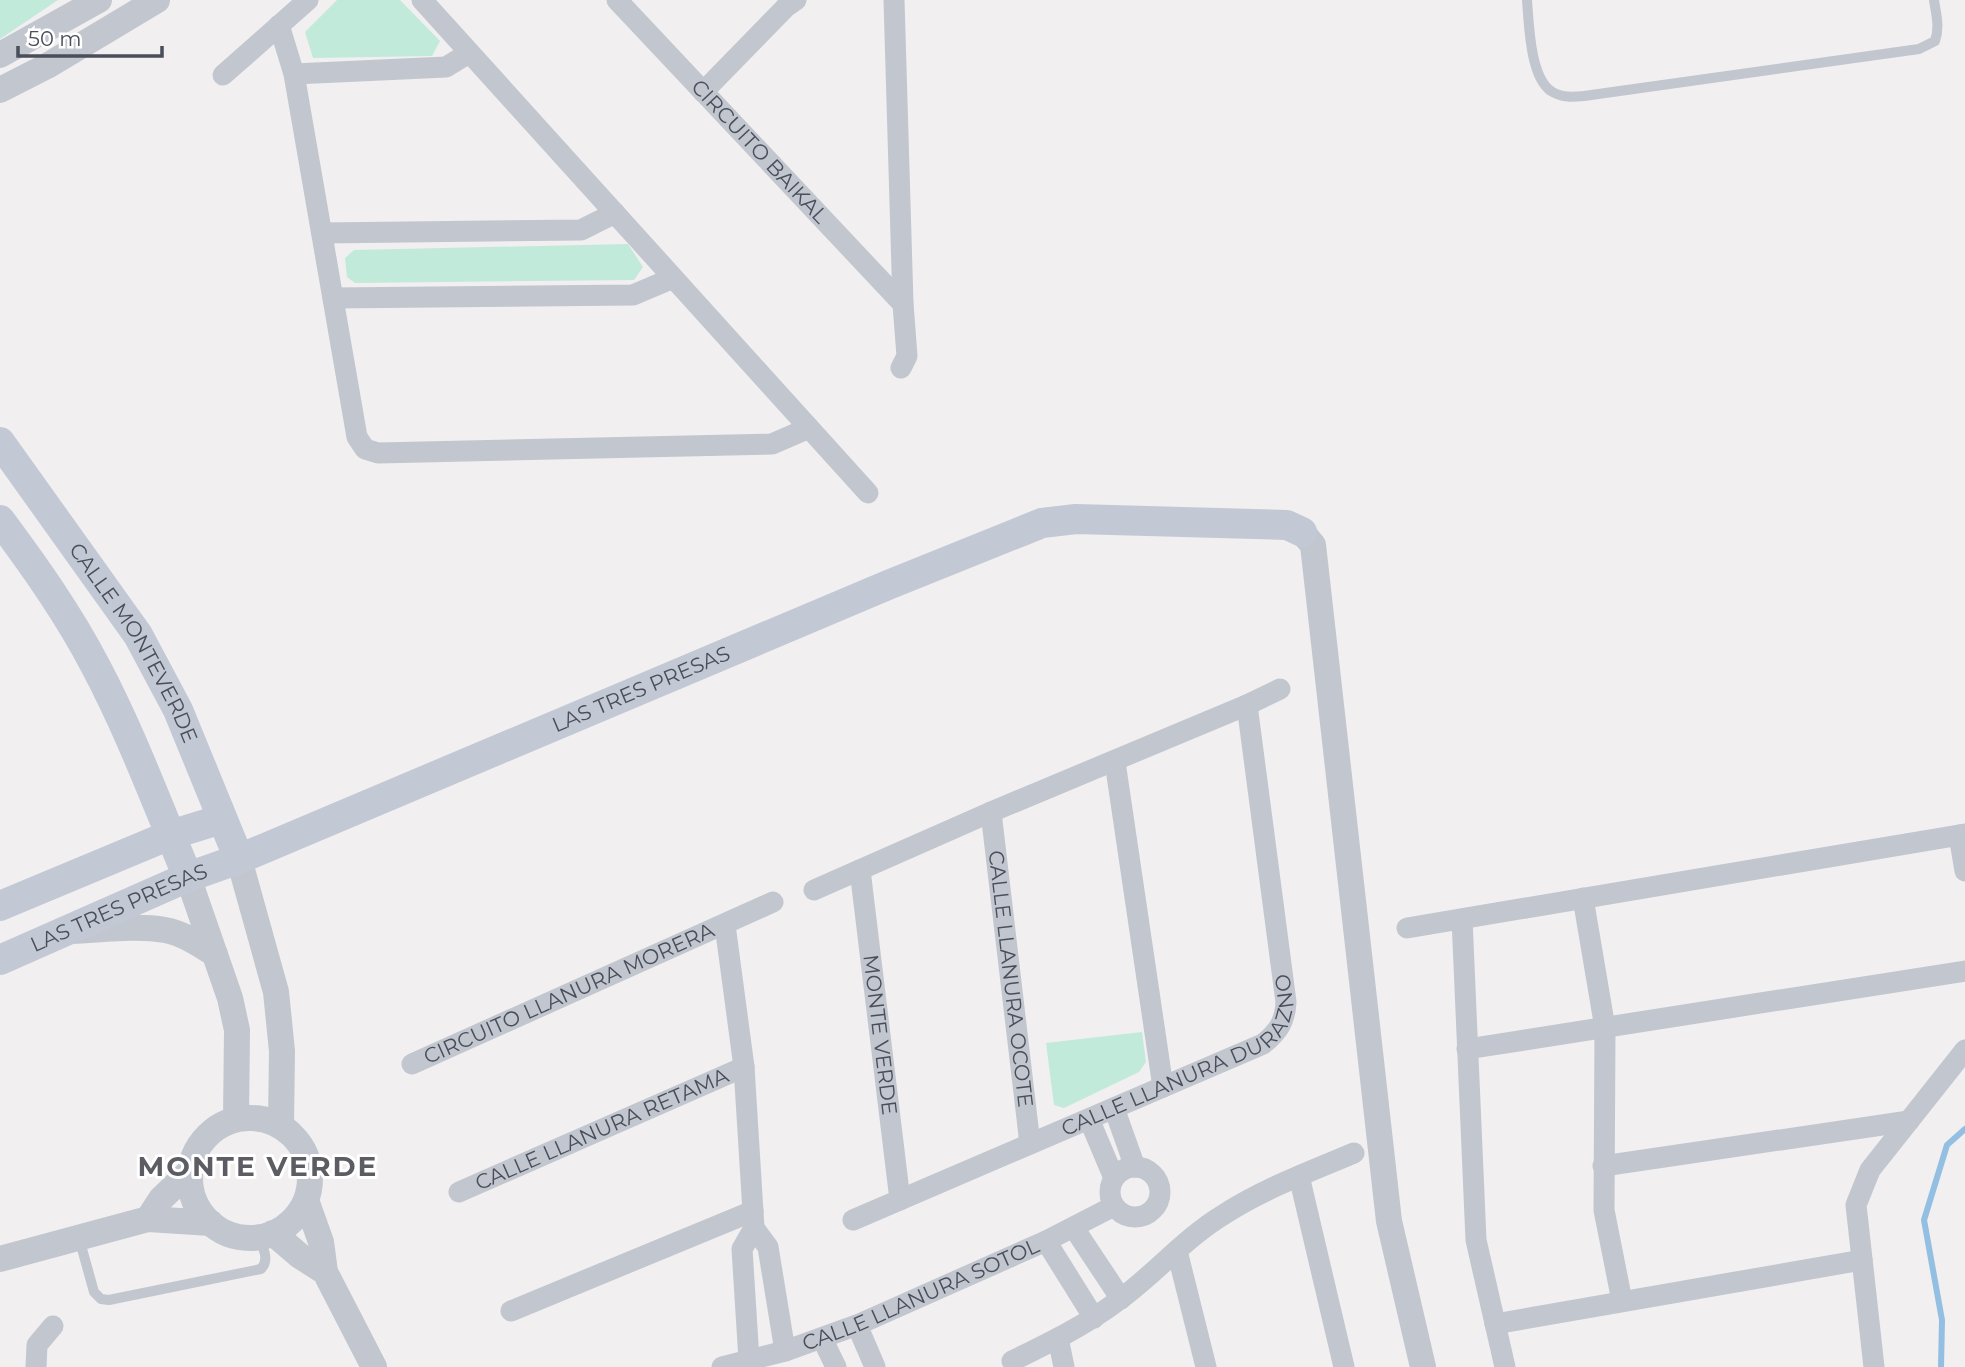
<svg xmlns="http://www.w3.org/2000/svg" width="1965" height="1367" viewBox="0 0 1965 1367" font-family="Montserrat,sans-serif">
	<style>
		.green { fill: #c1eadb }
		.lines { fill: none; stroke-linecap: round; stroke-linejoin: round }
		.stream { stroke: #93bfe2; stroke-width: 6 }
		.service { stroke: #c1c6cf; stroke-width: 10 }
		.minor { stroke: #c1c6cf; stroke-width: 21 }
		.tertiary { stroke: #c1c6cf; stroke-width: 26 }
		.secondary { stroke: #c3c8d5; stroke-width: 30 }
		.labels { text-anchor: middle; stroke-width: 6; stroke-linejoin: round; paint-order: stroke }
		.street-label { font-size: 21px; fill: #494e5a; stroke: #fff }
		.district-label { font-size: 28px; font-weight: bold; letter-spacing: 2px; fill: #5c5d63; stroke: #fff }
	</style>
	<rect width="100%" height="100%" fill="#f1efef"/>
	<path class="green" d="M0 0H58L0 39Z
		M337 0H400L440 41 432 56 313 58 305 32Z
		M628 244 643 267 634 280 355 283 347 277 345 258 354 250Z
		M1142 1032 1146 1062 1139 1072 1064 1108 1054 1105 1046 1043Z"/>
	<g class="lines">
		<path class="stream" d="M1941 1367 1942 1320 1924 1220 1947 1145 1965 1129"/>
		<path class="service" d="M1527 0C1529 24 1530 77 1551 91 1561 98 1573 97 1584 96L1919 49 1935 41C1940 27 1936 14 1934 0
			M79 1238 94 1292 101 1299 109 1300 261 1269C270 1259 263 1249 259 1237"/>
		<g class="minor">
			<path d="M422 0 868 493"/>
			<path id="s1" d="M617 0 903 304"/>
			<path d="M894 0 903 304 907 356 901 368"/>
			<path d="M279 25 294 74 357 437 365 449 378 453 772 444 809 428"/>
			<path d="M294 74 446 67 469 53"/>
			<path d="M223 75 308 0"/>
			<path d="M703 92 786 7 796 0"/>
			<path d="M322 233 581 230 615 213"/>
			<path d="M333 298 633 295 673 278"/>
			<path d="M1115 762 1163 1087"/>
			<path id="s2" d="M991 812 1030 1144"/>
			<path d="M1959 835 1965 871"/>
			<path id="s3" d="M860 870 900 1200"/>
			<path d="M814 890 991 812 1247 705 1280 689"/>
			<path d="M1583 898 1605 1028 1604 1210 1622 1301"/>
			<path d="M1462 919 1476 1240 1505 1367"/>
			<path d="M725 925 744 1067 754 1228 768 1247 785 1351"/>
			<path d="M1407 928 1965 834"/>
			<path d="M1467 1049 1965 971"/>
			<path id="s4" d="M412 1064 773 902"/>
			<path d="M1114 1108 1135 1167"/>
			<path d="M1089 1119 1114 1178"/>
			<path d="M1603 1166 1909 1121"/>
			<circle cx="1135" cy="1192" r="25"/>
			<path d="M1299 1176 1344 1367"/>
			<path id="s5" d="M459 1192 744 1067"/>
			<path id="s6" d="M853 1220 1263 1044C1278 1032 1285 1022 1286 1002L1247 705"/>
			<path d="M1074 1228 1121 1299"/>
			<path d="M1046 1241 1094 1318"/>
			<path d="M1177 1251 1206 1367"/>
			<path d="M511 1311 753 1211"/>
			<path d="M1495 1324 1862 1260"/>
			<path d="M857 1325 875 1367"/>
			<path d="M822 1338 836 1367"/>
			<path d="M1058 1338 1064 1367"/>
			<path d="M749 1360 742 1249 754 1228"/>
			<path d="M1012 1361C1049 1343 1086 1325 1119 1300 1155 1274 1185 1238 1223 1215 1263 1189 1309 1172 1354 1153"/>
			<path d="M36 1367 37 1345 53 1326"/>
			<path id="s7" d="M722 1367 785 1351 857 1325 1046 1241 1114 1206"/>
			<path d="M1874 1367 1856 1205 1870 1170 1965 1050"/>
		</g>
		<path class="tertiary" d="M0 55 99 0
			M0 90 47 66 157 0
			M1302 532 1313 545 1389 1221 1423 1367
			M239 859 276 992 282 1051 281 1126
			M188 877 230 998 237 1030 236 1119
			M71 931C101 930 135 925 165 930 183 933 200 945 215 954
			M190 1178a60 60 0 1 1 120 0a60 60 0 1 1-120 0Z
			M306 1200 321 1242 325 1272 374 1367
			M148 1219 161 1199 191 1170
			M273 1233 300 1256 325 1272
			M0 1259 148 1219 211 1223"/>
		<g class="secondary">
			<path id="s8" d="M0 442 138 635 178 710 239 859"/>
			<path d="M0 520C35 567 69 615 96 667 132 735 158 807 188 877"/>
			<path d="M0 906 170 835 222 819"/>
			<path id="s9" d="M0 960 188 877 239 859 888 585 1042 523 1076 519 1287 525 1302 532"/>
		</g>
	</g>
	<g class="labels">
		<g class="street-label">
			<text dy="7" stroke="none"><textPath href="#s1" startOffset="208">CIRCUITO BAIKAL</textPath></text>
			<text dy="7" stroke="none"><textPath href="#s8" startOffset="242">CALLE MONTEVERDE</textPath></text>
			<text dy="7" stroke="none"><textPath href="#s9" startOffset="696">LAS TRES PRESAS</textPath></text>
			<text dy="7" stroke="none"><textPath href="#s9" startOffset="130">LAS TRES PRESAS</textPath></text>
			<text dy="7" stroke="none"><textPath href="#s2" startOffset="168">CALLE LLANURA OCOTE</textPath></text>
			<text dy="7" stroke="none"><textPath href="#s4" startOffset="172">CIRCUITO LLANURA MORERA</textPath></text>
			<text dy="7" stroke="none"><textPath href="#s3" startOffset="166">MONTE VERDE</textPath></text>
			<text dy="7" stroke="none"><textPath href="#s6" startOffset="376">CALLE LLANURA DURAZNO</textPath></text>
			<text dy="7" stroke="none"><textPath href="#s5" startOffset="156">CALLE LLANURA RETAMA</textPath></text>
			<text dy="7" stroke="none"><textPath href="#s7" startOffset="212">CALLE LLANURA SOTOL</textPath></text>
		</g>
		<g class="district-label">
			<text x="258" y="1176">MONTE VERDE</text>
		</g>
	</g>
	<path d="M18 46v10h144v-10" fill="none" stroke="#494e5a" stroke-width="3.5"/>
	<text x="28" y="46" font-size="21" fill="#494e5a" stroke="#ffffff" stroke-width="5" paint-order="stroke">50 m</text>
</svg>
